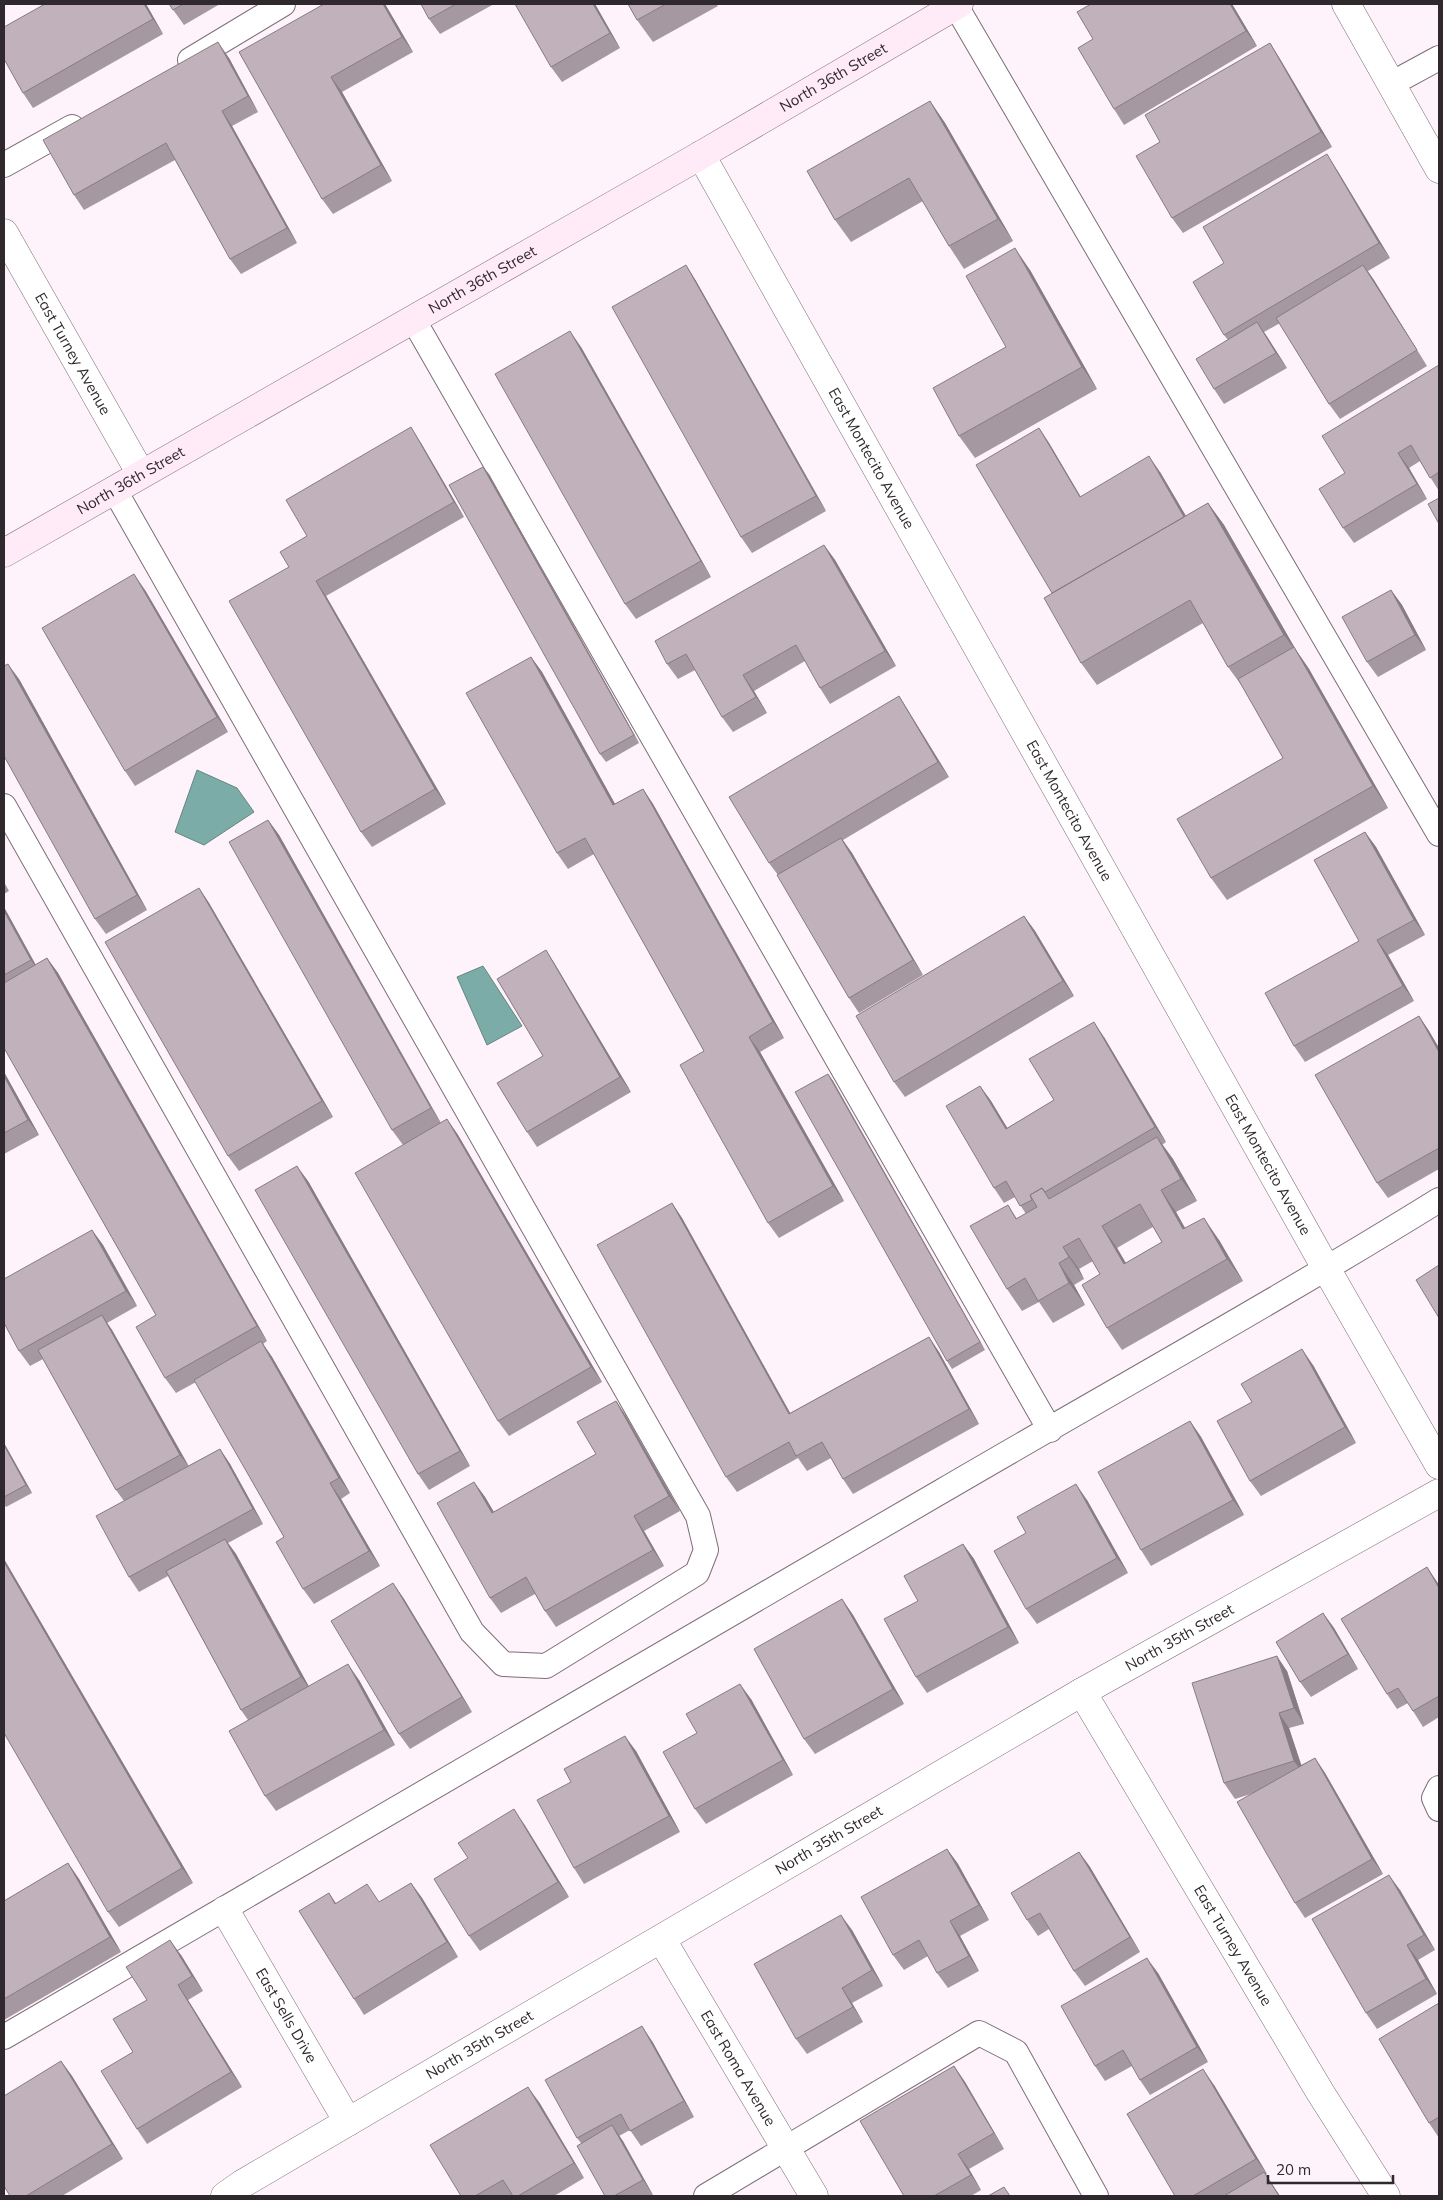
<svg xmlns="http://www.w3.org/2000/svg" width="1443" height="2200" viewBox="0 0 1443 2200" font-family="Mulish,sans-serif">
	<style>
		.water { fill: #7caca7; stroke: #658582 }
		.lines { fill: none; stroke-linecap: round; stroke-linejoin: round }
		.lane-casing { stroke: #7d6e77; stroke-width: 26 }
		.street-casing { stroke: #7d6e77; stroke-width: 29 }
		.secondary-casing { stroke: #7d6e77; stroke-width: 29 }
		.lane { stroke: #fff; stroke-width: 24 }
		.street { stroke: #fff; stroke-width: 28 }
		.secondary { stroke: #ffebf8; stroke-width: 28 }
		.wall { fill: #a698a1; fill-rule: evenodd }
		.shaded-wall { fill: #877c83 }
		.building { fill: #c1b1bb; stroke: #877c83; fill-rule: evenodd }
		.labels { text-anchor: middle; stroke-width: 5; stroke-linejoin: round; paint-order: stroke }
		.street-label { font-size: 15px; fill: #2f292d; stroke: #fef3fa }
	</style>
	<rect width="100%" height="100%" fill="#fef3fa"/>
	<path class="water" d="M197 770 237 788 254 812 204 845 175 832Z
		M483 966 522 1026 487 1045 457 977Z"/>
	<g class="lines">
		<defs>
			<path id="lane" d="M956 6 1439 834
				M190 60 283 4
				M1391 84 1439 58
				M4 165 72 127
				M413 319 1050 1430
				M4 806 472 1632 503 1664 546 1666 697 1573 706 1550 698 1516 114 489
				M1439 1788 1434 1798 1439 1809
				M4 2037C318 1857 630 1674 942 1491 1108 1394 1276 1301 1439 1200
				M706 2196 979 2033 1016 2052 1096 2196"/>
			<g id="street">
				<path d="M1346 4 1439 169"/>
				<path id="s1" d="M701 155 1327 1270 1439 1465"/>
				<path id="s2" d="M4 233 141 474"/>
				<path id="s3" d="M1082 1692 1320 2092 1386 2196"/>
				<path id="s4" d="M225 1910 348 2122"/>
				<path id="s5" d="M662 1940 814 2196"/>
				<path id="s6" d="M225 2196 242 2184 1082 1692 1439 1493"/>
			</g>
			<g id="secondary">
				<path id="s7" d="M4 553 701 155 959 4"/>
			</g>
		</defs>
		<use href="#lane" class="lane-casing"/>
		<use href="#street" class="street-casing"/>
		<use href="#secondary" class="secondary-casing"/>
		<use href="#lane" class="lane"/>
		<use href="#street" class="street"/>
		<use href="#secondary" class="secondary"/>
	</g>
	<path class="wall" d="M146 4 163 34 33 108 23 93Z
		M169 4H220L184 25Z
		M385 4 413 52 342 92 392 181 333 214 322 199 239 52Z
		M421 4H494L440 34 429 19Z
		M595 4 620 48 562 82 551 67Z
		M628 4H716L718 6 653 42 637 20Z
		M1232 4 1257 46 1124 125 1114 109Z
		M1270 43 1280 59 1332 147 1183 233 1172 218 1160 142Z
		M229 58 258 112 232 126 297 243 241 274 230 259 175 160 84 210 74 195Z
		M930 101 945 123 1013 241 964 269 949 246 923 201 851 242 835 220Z
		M1337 170 1390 258 1368 271 1427 366 1340 419 1329 404 1280 323 1264 332 1287 368 1224 404 1214 389 1228 340 1224 335V263Z
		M686 265 696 281 826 511 752 553 741 537Z
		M1030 270 1097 389 975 458 959 436 1006 347Z
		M581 347 711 577 636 619 625 604Z
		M1439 365V491L1420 461 1409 468 1427 499 1354 543 1343 528 1345 473Z
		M1039 428 1049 443 1081 497 1160 472 1186 516 1208 503 1224 525 1296 650 1309 669 1388 808 1227 900 1211 878 1283 758 1242 686 1228 667 1203 623 1097 685 1081 663 1052 593Z
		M421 443 464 517 326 596 446 804 372 847 361 832 289 567 307 536Z
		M489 474 639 743 606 762 600 754Z
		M824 545 835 560 896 666 830 704 820 688 805 661 754 691 767 713 733 732 722 717 695 670 678 679 667 664Z
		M145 590 228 732 135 786 125 771Z
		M1391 590 1402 605 1426 650 1378 677 1367 662Z
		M531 657 542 672 615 804 643 789 653 804 784 1038 760 1052 844 1201 779 1238 768 1223 704 1051 594 854 568 869 557 853Z
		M19 679 147 910 106 934 95 919Z
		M899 696 909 712 949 777 843 840 852 853 923 975 859 1013 849 998 778 875 769 863Z
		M268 820 279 835 441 1123 447 1119 458 1135 602 1382 509 1436 498 1421 403 1145 392 1130Z
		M1365 832 1376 847 1425 935 1388 955 1414 1001 1305 1062 1294 1046 1359 941Z
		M4 882 9 891 4 894Z
		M199 888 209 903 333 1117 239 1171 228 1156Z
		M4 907 36 965 47 958 58 973 267 1341 263 1344 272 1357 350 1493 341 1499 380 1566 314 1604 303 1589 284 1537 196 1382 176 1393 165 1378 156 1315 4 1048Z
		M1024 916 1035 931 1074 996 905 1097 894 1082Z
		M546 950 556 966 631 1092 537 1147 527 1132 543 1056Z
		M1419 1016 1429 1031 1439 1048V1169L1388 1198 1377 1183Z
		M1104 1037 1166 1142 1162 1145 1173 1159 1197 1201 1176 1212 1185 1228 1219 1240 1243 1281 1122 1350 1107 1328 1100 1274 1093 1261 1079 1269 1084 1279 1074 1285 1085 1305 1053 1323 1039 1302 1022 1311 1007 1289 1008 1205 1017 1219 1026 1214 1015 1197 1004 1203 994 1188 980 1086 991 1101 1007 1128 1054 1100ZM1153 1227 1162 1242 1126 1263 1117 1248Z
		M4 1072 39 1135 4 1154Z
		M828 1074 833 1081 985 1350 952 1369 947 1361Z
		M308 1181 470 1466 429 1490 418 1474Z
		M672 1203 682 1218 790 1413 929 1337 939 1352 979 1424 853 1494 843 1479 831 1458 807 1471 798 1458 737 1492 726 1477Z
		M92 1230 103 1245 137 1306 107 1323 112 1330 188 1466 220 1449 230 1464 263 1524 228 1543 236 1554 309 1687 359 1680 395 1745 276 1811 265 1796 248 1720 241 1710 168 1576 139 1592 129 1577 124 1501 116 1490 43 1359 30 1366 19 1351Z
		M1313 1365 1356 1443 1261 1496 1250 1481Z
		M616 1401 626 1416 680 1511 644 1531 664 1566 556 1627 545 1611 535 1594 501 1613 490 1598 474 1482 485 1497 494 1512 596 1454Z
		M1190 1421 1201 1437 1244 1515 1151 1566 1141 1550Z
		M4 1443 32 1493 6 1507 4 1504Z
		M1087 1500 1128 1573 1037 1624 1026 1609Z
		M963 1544 974 1559 1019 1643 927 1693 916 1677 918 1601Z
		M4 1559 193 1883 119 1927 108 1912Z
		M1427 1567 1439 1585V1717L1423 1727 1408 1703 1397 1709 1387 1694Z
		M393 1583 404 1599 472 1712 410 1749 399 1734Z
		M842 1599 853 1615 904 1704 815 1754 804 1739Z
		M1323 1613 1334 1628 1358 1669 1311 1697 1300 1682Z
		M1287 1671 1304 1724 1289 1728 1301 1765 1315 1758 1325 1773 1383 1874 1305 1918 1295 1903 1254 1793 1235 1799 1224 1783Z
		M751 1699 793 1775 706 1824 695 1809 697 1733Z
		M636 1751 680 1832 584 1884 574 1868Z
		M524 1824 569 1897 480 1951 469 1936Z
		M947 1849 958 1864 989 1920 960 1936 979 1971 948 1988 937 1973 928 1956 904 1970 893 1955Z
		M1079 1852 1090 1867 1140 1952 1085 1986 1074 1971 1049 1929 1038 1936 1027 1920Z
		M68 1863 79 1879 121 1952 4 2020V1901Z
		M411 1883 422 1898 458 1957 364 2015 354 1999 329 1893 336 1903 380 1902Z
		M1400 1890 1435 1950 1418 1960 1437 1994 1377 2029 1366 2013Z
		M852 1930 883 1986 852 2003 863 2022 807 2054 796 2039Z
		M181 1955 203 1991 188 2000 242 2087 147 2144 137 2129 133 2052 147 2000Z
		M1158 1973 1208 2062 1150 2095 1140 2080 1132 2066 1105 2081 1095 2066Z
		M1439 2003V2138L1429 2123Z
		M652 2041 694 2117 641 2146 630 2130 619 2136 653 2195 652 2196H605L581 2143 577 2138Z
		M61 2061 72 2076 123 2159 62 2196H10Z
		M954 2066 965 2082 1004 2149 969 2169 981 2190 971 2196H904Z
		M1214 2085 1267 2174 1266 2175 1280 2196H1175Z
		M539 2102 584 2178 554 2196H461Z"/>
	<path class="shaded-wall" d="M144 4H146L163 34 153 19Z
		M383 4H385L413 52 402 37Z
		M593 4H595L620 48 610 33Z
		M1230 4H1232L1257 46 1246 31Z
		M218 42 229 58 258 112 248 96Z
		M1270 43 1280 59 1332 147 1321 132Z
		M331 77 342 92 392 181 381 165Z
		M930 101 945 123 1013 241 998 219Z
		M222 111 232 126 297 243 287 228Z
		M1327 154 1337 170 1390 258 1379 243Z
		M1015 248 1030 270 1097 389 1082 367Z
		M686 265 696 281 826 511 816 496Z
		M1363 265 1374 280 1427 366 1417 350Z
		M1257 322 1268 338 1287 368 1276 353Z
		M570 331 581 347 711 577 701 561Z
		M411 427 421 443 464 517 454 502Z
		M1039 428 1049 443 1090 513 1080 497Z
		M1398 453 1409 468 1427 499 1417 484Z
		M1149 456 1160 472 1197 535 1186 520Z
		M483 467 489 474 639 743 634 735Z
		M1208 503 1224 525 1296 650 1309 669 1388 808 1373 786 1298 654 1284 635Z
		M824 545 835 560 896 666 885 651Z
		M134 574 145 590 228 732 217 717Z
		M316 581 326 596 446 804 435 789Z
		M1391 590 1402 605 1426 650 1415 635Z
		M531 657 542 672 624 820 613 805Z
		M8 664 19 679 147 910 137 895Z
		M743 675 754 691 767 713 756 697Z
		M899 696 909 712 949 777 938 762Z
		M643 789 653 804 784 1038 773 1022Z
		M268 820 279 835 441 1124 431 1108Z
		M1365 832 1376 847 1425 935 1414 920Z
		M841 838 852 853 923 975 913 960Z
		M199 888 209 903 333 1117 322 1101Z
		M4 907 5 909 41 975 31 960 4 911Z
		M1024 916 1035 931 1074 996 1063 981Z
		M1377 940 1388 955 1414 1001 1403 986Z
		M546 950 556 966 631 1092 620 1077Z
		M47 958 58 973 267 1341 257 1326Z
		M1419 1016 1429 1031 1439 1048V1052Z
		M1094 1022 1104 1037 1166 1142 1155 1127Z
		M749 1037 760 1052 844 1201 833 1186Z
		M4 1072 39 1135 28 1120 4 1076Z
		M828 1074 833 1081 985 1350 980 1342Z
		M980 1086 991 1101 1017 1144 1006 1129Z
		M447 1119 458 1135 602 1382 591 1367Z
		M1157 1137 1173 1159 1197 1201 1181 1179Z
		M297 1166 308 1181 470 1466 460 1451Z
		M1161 1190 1176 1212 1198 1251 1183 1229Z
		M672 1203 682 1218 799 1429 789 1414Z
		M1204 1218 1219 1240 1243 1281 1227 1259Z
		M1102 1226 1117 1248 1139 1286 1124 1264Z
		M92 1230 103 1245 137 1306 126 1291Z
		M1063 1247 1079 1269 1084 1279 1069 1257Z
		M1059 1263 1074 1285 1085 1305 1069 1283Z
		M102 1315 112 1330 191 1470 180 1455Z
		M929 1337 939 1352 979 1424 969 1409Z
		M261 1341 272 1357 350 1493 339 1478Z
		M1302 1349 1313 1365 1356 1443 1345 1427Z
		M616 1401 626 1416 680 1511 669 1496Z
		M1190 1421 1201 1437 1244 1515 1233 1500Z
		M4 1443 32 1493 26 1485 4 1445Z
		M220 1449 230 1464 263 1524 253 1509Z
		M474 1482 485 1497 503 1528 492 1513Z
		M330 1483 341 1499 380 1566 369 1551Z
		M1076 1484 1087 1500 1128 1573 1117 1558Z
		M634 1516 644 1531 664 1566 653 1550Z
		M225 1539 236 1554 312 1692 301 1677Z
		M963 1544 974 1559 1019 1643 1008 1627Z
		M4 1559 193 1883 182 1868 4 1562Z
		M1427 1567 1439 1585V1588Z
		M393 1583 404 1599 472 1712 462 1697Z
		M842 1599 853 1615 904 1704 893 1689Z
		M1323 1613 1334 1628 1358 1669 1348 1654Z
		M1277 1656 1287 1671 1304 1724 1294 1708Z
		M348 1664 359 1680 395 1745 384 1730Z
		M740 1684 751 1699 793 1775 783 1760Z
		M1279 1713 1289 1728 1305 1776 1294 1761Z
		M625 1736 636 1751 680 1832 669 1816Z
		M1315 1758 1325 1773 1383 1874 1372 1859Z
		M514 1809 524 1824 569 1897 558 1882Z
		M947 1849 958 1864 989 1920 979 1905Z
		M1079 1852 1090 1867 1140 1952 1130 1937Z
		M68 1863 79 1879 121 1952 110 1937Z
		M1389 1875 1400 1890 1435 1950 1424 1935Z
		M411 1883 422 1898 458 1957 447 1942Z
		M841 1915 852 1930 883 1986 872 1970Z
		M950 1921 960 1936 979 1971 969 1956Z
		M170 1940 181 1955 203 1991 192 1976Z
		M1407 1945 1418 1960 1437 1994 1426 1979Z
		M1147 1958 1158 1973 1208 2062 1197 2047Z
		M178 1985 188 2000 242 2087 231 2072Z
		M842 1988 852 2003 863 2022 853 2007Z
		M642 2026 652 2041 694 2117 684 2101Z
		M61 2061 72 2076 123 2159 112 2144Z
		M954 2066 965 2082 1004 2149 994 2133Z
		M1203 2069 1214 2085 1267 2174 1256 2159Z
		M528 2087 539 2102 584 2178 574 2163Z
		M612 2125 623 2141 653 2195 643 2180Z
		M958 2154 969 2169 981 2190 971 2175Z
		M1264 2172 1280 2196H1279Z"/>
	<path class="building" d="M45 4H144L153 19 23 93 4 59V27Z
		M169 4H183L173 10Z
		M324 4H383L402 37 331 77 381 165 322 199 239 52Z
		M421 4H456L429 19Z
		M515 4H593L610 33 551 67Z
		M628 4H666L637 20Z
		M1091 4H1230L1246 31 1114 109 1078 48 1093 39 1077 12Z
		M218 42 248 96 222 111 287 228 230 259 166 143 74 195 43 140Z
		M1270 43 1321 132 1172 218 1136 156 1160 142 1145 115Z
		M930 101 998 219 949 246 909 178 835 220 807 171Z
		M1327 154 1379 243 1224 335 1193 282 1224 263 1203 227Z
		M1015 248 1082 367 959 436 933 388 1006 347 966 276Z
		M686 265 816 496 741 537 612 307Z
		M1363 265 1417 350 1329 404 1276 318Z
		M1257 322 1276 353 1214 389 1196 359Z
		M570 331 701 561 625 604 495 374Z
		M1439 365V472L1430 478 1411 445 1398 453 1417 484 1343 528 1319 489 1345 473 1322 436Z
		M411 427 454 502 316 581 435 789 361 832 229 601 289 567 280 552 307 536 286 500Z
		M1039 428 1080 497 1149 456 1184 517 1052 593 976 465Z
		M483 467 634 735 600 754 449 485Z
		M1439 498V524L1428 504Z
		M1208 503 1284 635 1228 667 1190 600 1081 663 1044 598Z
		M824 545 885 651 820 688 796 645 743 675 756 697 722 717 686 654 667 664 655 641Z
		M134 574 217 717 125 771 42 628Z
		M1391 590 1415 635 1367 662 1342 617Z
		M1294 647 1373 786 1211 878 1177 819 1283 758 1238 679Z
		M531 657 613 805 643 789 773 1022 749 1037 833 1186 768 1223 680 1065 704 1051 585 838 557 853 466 693Z
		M8 664 137 895 95 919 4 756V666Z
		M899 696 938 762 769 863 729 797Z
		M268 820 431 1108 392 1130 229 842Z
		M1365 832 1414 920 1377 940 1403 986 1294 1046 1265 993 1359 941 1314 860Z
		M841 838 913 960 849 998 777 875Z
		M199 888 322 1101 228 1156 105 942Z
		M4 911 31 960 4 975Z
		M1024 916 1063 981 894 1082 856 1016Z
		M546 950 620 1077 527 1132 497 1083 543 1056 497 979Z
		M47 958 257 1326 165 1378 136 1327 156 1315 4 1048V983Z
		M1419 1016 1439 1052V1148L1377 1183 1315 1075Z
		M1094 1022 1155 1127 1045 1192 1042 1188 1030 1195 1032 1200 1020 1206 1006 1181 994 1188 946 1106 980 1086 1006 1129 1054 1100 1029 1059Z
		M828 1074 980 1342 947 1361 795 1092Z
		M4 1076 28 1120 4 1133Z
		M447 1119 591 1367 498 1421 355 1173Z
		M1157 1137 1181 1179 1161 1190 1183 1229 1204 1218 1227 1259 1107 1328 1082 1285 1100 1274 1079 1238 1063 1247 1069 1257 1059 1263 1069 1283 1038 1301 1025 1278 1007 1289 970 1226 1008 1205 1016 1219 1037 1207 1030 1195 1042 1188 1049 1199ZM1140 1204 1162 1242 1124 1264 1102 1226Z
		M297 1166 460 1451 418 1474 255 1190Z
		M672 1203 789 1414 929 1337 969 1409 843 1479 822 1442 796 1456 789 1442 726 1477 597 1245Z
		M92 1230 126 1291 19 1351 4 1323V1279Z
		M1439 1265V1318L1416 1280Z
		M102 1315 180 1455 116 1490 38 1350Z
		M261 1341 339 1478 330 1483 369 1551 303 1589 276 1542 284 1537 194 1380Z
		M1302 1349 1345 1427 1250 1481 1217 1421 1252 1402 1241 1384Z
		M616 1401 669 1496 634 1516 653 1550 545 1611 526 1577 490 1598 437 1503 474 1482 492 1513 596 1454 577 1422Z
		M1190 1421 1233 1500 1141 1550 1098 1472Z
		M4 1445 26 1485 4 1497Z
		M220 1449 253 1509 129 1577 96 1516Z
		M1076 1484 1117 1558 1026 1609 994 1551 1026 1533 1017 1517Z
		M225 1539 301 1677 241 1710 166 1571Z
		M963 1544 1008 1627 916 1677 884 1619 918 1601 904 1576Z
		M4 1562 182 1868 108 1912 4 1733Z
		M1427 1567 1439 1588V1696L1413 1711 1398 1688 1387 1694 1341 1619Z
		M393 1583 462 1697 399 1734 331 1621Z
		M842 1599 893 1689 804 1739 754 1649Z
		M1323 1613 1348 1654 1300 1682 1276 1642Z
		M1277 1656 1294 1708 1279 1713 1294 1761 1224 1783 1192 1683Z
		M348 1664 384 1730 265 1796 229 1731Z
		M740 1684 783 1760 695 1809 663 1752 697 1733 686 1714Z
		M625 1736 669 1816 574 1868 537 1800 571 1782 564 1769Z
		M1315 1758 1372 1859 1295 1903 1237 1802Z
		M514 1809 558 1882 469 1936 434 1879 468 1858 458 1843Z
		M947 1849 979 1905 950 1921 969 1956 937 1973 919 1940 893 1955 861 1897Z
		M1079 1852 1130 1937 1074 1971 1040 1913 1027 1920 1011 1893Z
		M68 1863 110 1937 4 1999V1901Z
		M1389 1875 1424 1935 1407 1945 1426 1979 1366 2013 1312 1919Z
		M411 1883 447 1942 354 1999 299 1911 329 1893 335 1904 367 1884 379 1902Z
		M841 1915 872 1970 842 1988 853 2007 796 2039 754 1964Z
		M170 1940 192 1976 178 1985 231 2072 137 2129 101 2071 133 2052 113 2019 147 2000 126 1967Z
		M1147 1958 1197 2047 1140 2080 1123 2050 1095 2066 1061 2006Z
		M1439 2003V2117L1429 2123 1379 2039Z
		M642 2026 684 2101 630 2131 621 2114 577 2138 545 2080Z
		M61 2061 112 2144 26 2196H10L4 2186V2096Z
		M954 2066 994 2133 958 2154 971 2175 934 2196H904L860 2121Z
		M1203 2069 1256 2159 1193 2196H1175L1127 2114Z
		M528 2087 574 2163 518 2196H513L503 2180 475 2196H461L430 2145Z
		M612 2125 643 2180 614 2196H605L577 2146Z
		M1264 2172 1279 2196H1224Z
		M1004 2187 1010 2196H988Z"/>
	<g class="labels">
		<g class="street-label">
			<text dy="5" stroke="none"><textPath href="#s7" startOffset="956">North 36th Street</textPath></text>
			<text dy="5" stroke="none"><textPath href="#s7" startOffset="551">North 36th Street</textPath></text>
			<text dy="5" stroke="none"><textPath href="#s2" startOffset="139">East Turney Avenue</textPath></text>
			<text dy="5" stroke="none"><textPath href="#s1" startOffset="348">East Montecito Avenue</textPath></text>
			<text dy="5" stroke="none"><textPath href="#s7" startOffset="146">North 36th Street</textPath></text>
			<text dy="5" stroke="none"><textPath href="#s1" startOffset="752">East Montecito Avenue</textPath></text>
			<text dy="5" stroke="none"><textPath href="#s1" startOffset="1158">East Montecito Avenue</textPath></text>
			<text dy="5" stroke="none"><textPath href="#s6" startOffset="1106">North 35th Street</textPath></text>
			<text dy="5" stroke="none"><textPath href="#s6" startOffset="701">North 35th Street</textPath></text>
			<text dy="5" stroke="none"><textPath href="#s3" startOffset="295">East Turney Avenue</textPath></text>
			<text dy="5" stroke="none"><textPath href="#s4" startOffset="122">East Sells Drive</textPath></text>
			<text dy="5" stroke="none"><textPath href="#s6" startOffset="296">North 35th Street</textPath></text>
			<text dy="5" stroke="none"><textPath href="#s5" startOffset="149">East Roma Avenue</textPath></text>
		</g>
	</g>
	<rect width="1443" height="2200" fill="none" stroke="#2f292d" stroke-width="10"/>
	<path d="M1268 2175v8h125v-8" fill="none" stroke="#2f292d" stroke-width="2.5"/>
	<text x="1276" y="2175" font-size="15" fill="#2f292d" stroke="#fef3fa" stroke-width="4" paint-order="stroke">20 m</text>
</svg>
